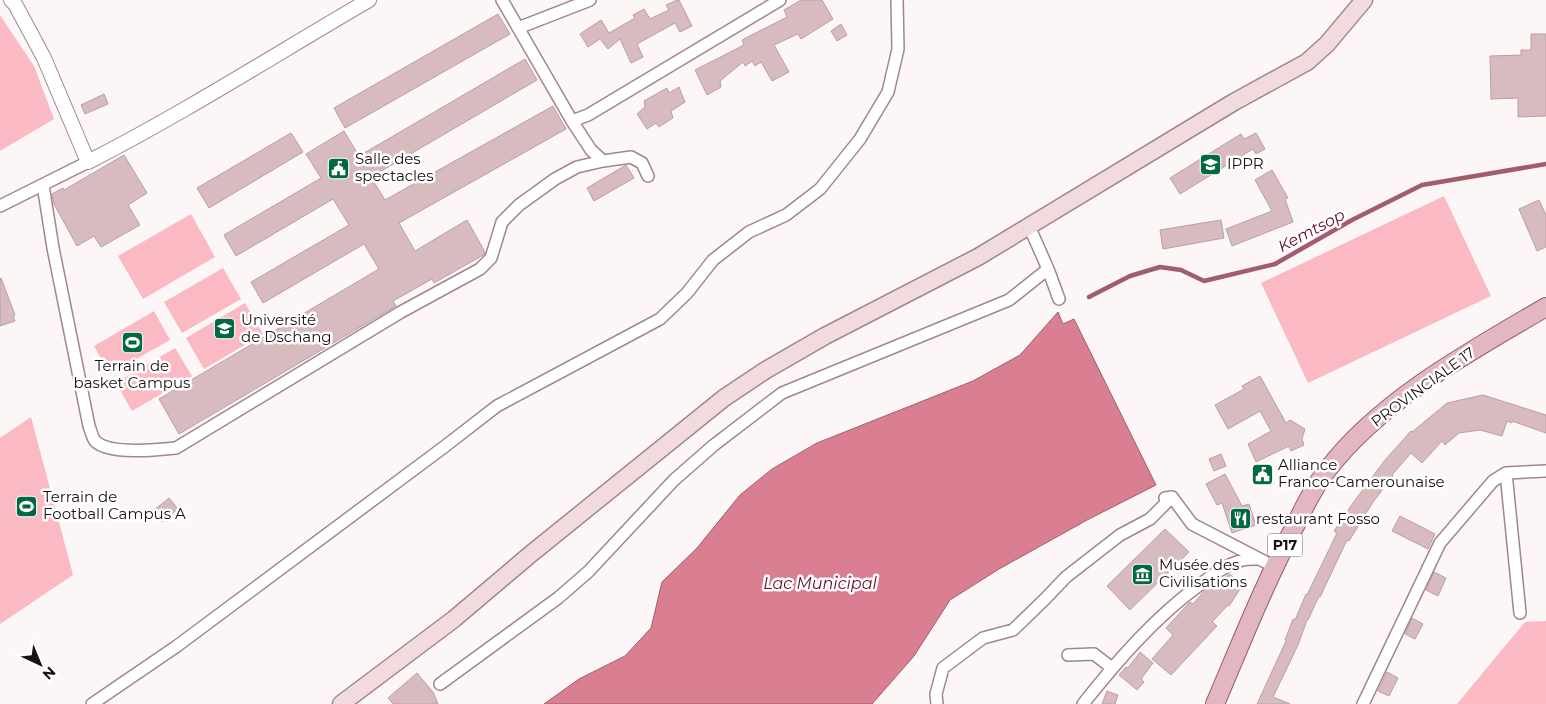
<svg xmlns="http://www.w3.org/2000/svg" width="1546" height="704" viewBox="0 0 1546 704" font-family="Montserrat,sans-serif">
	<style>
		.green { fill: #fbb9c4 }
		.water { fill: #d97f91; stroke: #a05e6b }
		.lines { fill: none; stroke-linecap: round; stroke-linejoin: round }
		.stream { stroke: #a05e6b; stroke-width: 4.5 }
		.building { fill: #d8bbbf; stroke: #ba9ea2 }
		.minor-casing { stroke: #a2868b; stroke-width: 14 }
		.tertiary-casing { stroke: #a2868b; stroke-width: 16 }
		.secondary-casing { stroke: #a2868b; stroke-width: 19 }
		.primary-casing { stroke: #915d67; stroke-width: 20 }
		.minor { stroke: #fff; stroke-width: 11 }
		.tertiary { stroke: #fff; stroke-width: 14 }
		.secondary { stroke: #f1dbdf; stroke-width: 16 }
		.primary { stroke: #e3b7bf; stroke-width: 18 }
		.labels { text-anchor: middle; stroke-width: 5; stroke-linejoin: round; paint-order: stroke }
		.shield { fill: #fff; stroke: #5f5859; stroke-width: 1 }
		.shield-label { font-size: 14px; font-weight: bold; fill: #1a1012 }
		.poi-label { font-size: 15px; fill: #1a1012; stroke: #fff; text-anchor: start }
		.street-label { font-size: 15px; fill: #1a1012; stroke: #fff }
		.water-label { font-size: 16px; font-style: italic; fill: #5c0a26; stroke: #fff }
	</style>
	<rect width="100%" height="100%" fill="#fdf6f7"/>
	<path class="green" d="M0 15 34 66 54 119 0 151Z
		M1444 196 1491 296 1308 383 1261 283Z
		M191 214 215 257 143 299 118 256Z
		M223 268 241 299 182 333 164 302Z
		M245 303 263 334 204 369 186 338Z
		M154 311 170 340 110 374 94 346Z
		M175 348 192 376 132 411 116 383Z
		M31 417 73 575 0 624V438Z
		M1546 621V704H1457L1525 622Z"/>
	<path class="water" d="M1058 312 1063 324 1074 319 1156 485 1089 519 999 569 950 600 914 656 872 704H544L579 679 625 656 651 628 662 582 697 548 740 495 772 469 817 443 973 381 1020 355Z"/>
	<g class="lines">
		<path class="stream" d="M1089 297 1130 276 1160 267 1181 270 1204 281 1275 264 1352 220 1422 185 1546 164"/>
	</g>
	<path class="building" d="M677 0H679L692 26 680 32 675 23 637 44 643 57 631 63 620 39 608 49 600 39 588 47 580 34 601 20 609 33 635 18 633 15 644 9 650 19 669 10 666 5Z
		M801 0H822L833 19 801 39 798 34 774 45 789 72 772 81 761 62 755 66 752 61 745 66 743 62 720 81 721 87 707 95 695 70 744 45 742 40 787 17 784 10Z
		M498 14 510 34 345 128 334 108Z
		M841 24 847 35 837 41 831 31Z
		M1531 34H1546V116L1518 117V98L1491 99 1490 56 1521 55V50H1531Z
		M525 59 537 80 371 177 385 200 553 106 566 129 399 223 415 251 467 220 485 252V254L434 283 432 279 393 301 396 306 179 434 159 399 379 269 364 244 263 303 251 282 349 225 333 199 236 256 224 235 321 178 306 154 344 131 359 156Z
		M679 87 685 102 671 111 673 118 659 127 656 123 647 129 637 114 645 107 644 101 667 88 669 93Z
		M104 94 108 104 85 114 81 105Z
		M291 133 303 152 209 208 197 188Z
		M1256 133 1265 149 1256 154 1253 149 1180 194 1170 178 1241 134 1244 139Z
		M124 155 147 193 128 205 140 225 101 247 94 236 77 246 54 204 52 194 63 188 64 190Z
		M626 165 634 178 594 201 587 188Z
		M1272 170 1288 198 1285 199 1293 222 1232 246 1226 229 1272 211 1255 180Z
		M1539 200 1546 215V247L1537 251 1519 209Z
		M1221 220 1224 238 1163 249 1160 230Z
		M1 278 15 315 13 316 15 321 0 326V279Z
		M1260 376 1286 423 1290 420 1305 429 1302 439 1304 445 1291 451 1289 446 1256 462 1248 444 1271 431 1260 411 1228 429 1215 405 1244 389 1242 386Z
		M1483 395 1546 415V433L1512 421V423L1507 421 1502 436 1480 430 1459 433 1445 445 1442 441 1422 463 1411 453 1392 475 1393 476 1373 502 1349 541 1347 540 1320 597 1319 596 1308 620H1307L1298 645 1273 697 1290 704H1257L1286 641 1285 640 1293 619 1295 620 1306 594 1307 595 1337 533 1334 531 1353 503 1385 460 1411 431 1412 432 1447 403Z
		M1221 454 1226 466 1214 471 1209 459Z
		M1225 474 1242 506 1249 504 1256 525 1232 533 1222 503 1217 505 1206 484Z
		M169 498 178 509 162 522 152 512Z
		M1400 516 1435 534 1428 549 1392 531Z
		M1165 529 1189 552 1130 610 1107 586Z
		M1434 572 1446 578 1438 596 1426 590Z
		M1230 574 1242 586 1229 606 1228 605 1212 622 1217 626 1171 675 1152 659 1173 635 1166 628 1190 602 1193 604 1206 589Z
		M1412 618 1423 624 1415 639 1405 634Z
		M1140 652 1153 663 1141 679 1144 682 1137 690 1119 675 1126 667 1128 668Z
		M1387 672 1398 678 1389 696 1378 691Z
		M417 673 433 692 438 704H393L388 698Z
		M1107 691 1118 695 1115 704H1102Z"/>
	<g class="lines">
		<defs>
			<path id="minor" d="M502 0 572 121 591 150 603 161
				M518 28 590 0
				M572 121 588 115 780 0
				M43 185 53 248 89 426C91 431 92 437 95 441 109 455 157 450 176 448L401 312 480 269 491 258 502 222 519 205 555 179 577 167 603 161 631 157 642 163 648 176
				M0 206 88 162
				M1029 226 1048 269 1059 299
				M1506 473 1520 613
				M1165 498 1172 497 1192 524 1273 566
				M1068 655 1094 654 1112 668
				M440 684 558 598 588 572 674 480 714 445 782 393 1009 300 1048 269
				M92 704 177 646 444 447 497 406 660 319 687 293 713 260 749 232 786 215 820 189 860 139 888 92 898 49 897 0
				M937 704 936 694 943 668 983 638 1013 630 1045 599 1066 577 1120 535 1150 519 1172 497
				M1083 704C1118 660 1156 616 1202 583 1214 574 1226 565 1242 560 1246 559 1252 559 1257 559
				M1363 704 1440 543 1493 481 1506 473 1546 471"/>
			<path id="tertiary" d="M11 0 15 4 44 58 88 162C184 113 276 54 369 0"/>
			<path id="secondary" d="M341 704 454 619 532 553 724 398 766 370 825 336 978 257 1234 102 1307 62 1327 44 1364 0"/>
			<path id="primary" d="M1215 704C1241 643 1265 582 1296 524 1305 505 1315 485 1328 469 1382 399 1471 351 1546 307"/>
		</defs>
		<use href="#minor" class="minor-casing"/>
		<use href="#tertiary" class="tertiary-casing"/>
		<use href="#secondary" class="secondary-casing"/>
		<use href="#primary" class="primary-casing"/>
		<use href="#minor" class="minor"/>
		<use href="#tertiary" class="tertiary"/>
		<use href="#secondary" class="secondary"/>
		<use href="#primary" class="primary"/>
	</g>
	<defs>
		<symbol id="university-square" viewBox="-11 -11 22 22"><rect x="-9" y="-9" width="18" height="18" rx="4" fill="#01693f" stroke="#fff"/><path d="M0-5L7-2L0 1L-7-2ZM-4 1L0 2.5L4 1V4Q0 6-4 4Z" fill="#fff"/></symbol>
		<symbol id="civic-square" viewBox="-11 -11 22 22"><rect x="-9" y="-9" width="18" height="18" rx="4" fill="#01693f" stroke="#fff"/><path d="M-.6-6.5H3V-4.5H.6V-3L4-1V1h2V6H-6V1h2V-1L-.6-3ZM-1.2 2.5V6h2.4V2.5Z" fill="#fff"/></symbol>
		<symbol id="stadium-square" viewBox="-11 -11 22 22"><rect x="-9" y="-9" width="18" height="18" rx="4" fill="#01693f" stroke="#fff"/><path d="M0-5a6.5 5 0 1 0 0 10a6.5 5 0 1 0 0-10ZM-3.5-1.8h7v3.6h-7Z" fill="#fff"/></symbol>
		<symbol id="restaurant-square" viewBox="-11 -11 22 22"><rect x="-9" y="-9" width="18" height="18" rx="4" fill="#01693f" stroke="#fff"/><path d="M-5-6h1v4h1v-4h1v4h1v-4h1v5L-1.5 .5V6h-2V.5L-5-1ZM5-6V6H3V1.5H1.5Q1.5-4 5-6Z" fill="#fff"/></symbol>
		<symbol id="museum-square" viewBox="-11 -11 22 22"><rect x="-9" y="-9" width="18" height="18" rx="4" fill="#01693f" stroke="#fff"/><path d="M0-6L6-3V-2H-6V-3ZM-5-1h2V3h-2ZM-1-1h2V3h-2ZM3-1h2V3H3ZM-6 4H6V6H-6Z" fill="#fff"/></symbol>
	</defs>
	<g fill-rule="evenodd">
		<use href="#university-square" x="1198" y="152" width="25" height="25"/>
		<use href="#civic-square" x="326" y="156" width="25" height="25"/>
		<use href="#university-square" x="212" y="316" width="25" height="25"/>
		<use href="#stadium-square" x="120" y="330" width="25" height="25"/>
		<use href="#civic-square" x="1250" y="462" width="25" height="25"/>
		<use href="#stadium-square" x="14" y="494" width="25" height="25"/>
		<use href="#restaurant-square" x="1228" y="506" width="25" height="25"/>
		<use href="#museum-square" x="1130" y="562" width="25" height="25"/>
	</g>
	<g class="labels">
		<rect class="shield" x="1267.5" y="533.5" width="35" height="23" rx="4"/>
		<g class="shield-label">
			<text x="1285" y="550">P17</text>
		</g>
		<g class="poi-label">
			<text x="355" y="164">Salle des<tspan x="355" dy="17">spectacles</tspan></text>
			<text x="1227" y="169">IPPR</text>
			<text x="241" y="325">Université<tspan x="241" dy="17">de Dschang</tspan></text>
			<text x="132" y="371" text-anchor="middle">Terrain de<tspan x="132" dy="17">basket Campus</tspan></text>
			<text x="1278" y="470">Alliance<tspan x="1278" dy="17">Franco-Camerounaise</tspan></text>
			<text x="43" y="502">Terrain de<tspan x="43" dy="17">Football Campus A</tspan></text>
			<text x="1256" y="524">restaurant Fosso</text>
			<text x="1159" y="570">Musée des<tspan x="1159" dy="17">Civilisations</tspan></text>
		</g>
		<g class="street-label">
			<text transform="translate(1423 387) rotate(-36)" y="5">PROVINCIALE 17</text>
		</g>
		<g class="water-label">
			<text transform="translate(1311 230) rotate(-28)" y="6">Kemtsop</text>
			<text x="820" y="589">Lac Municipal</text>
		</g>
	</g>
	<g transform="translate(40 664) rotate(136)" stroke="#ffffff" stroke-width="4" paint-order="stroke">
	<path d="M0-4L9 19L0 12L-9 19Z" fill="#1a1012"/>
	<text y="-8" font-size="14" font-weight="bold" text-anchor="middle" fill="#1a1012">N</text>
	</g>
</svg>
